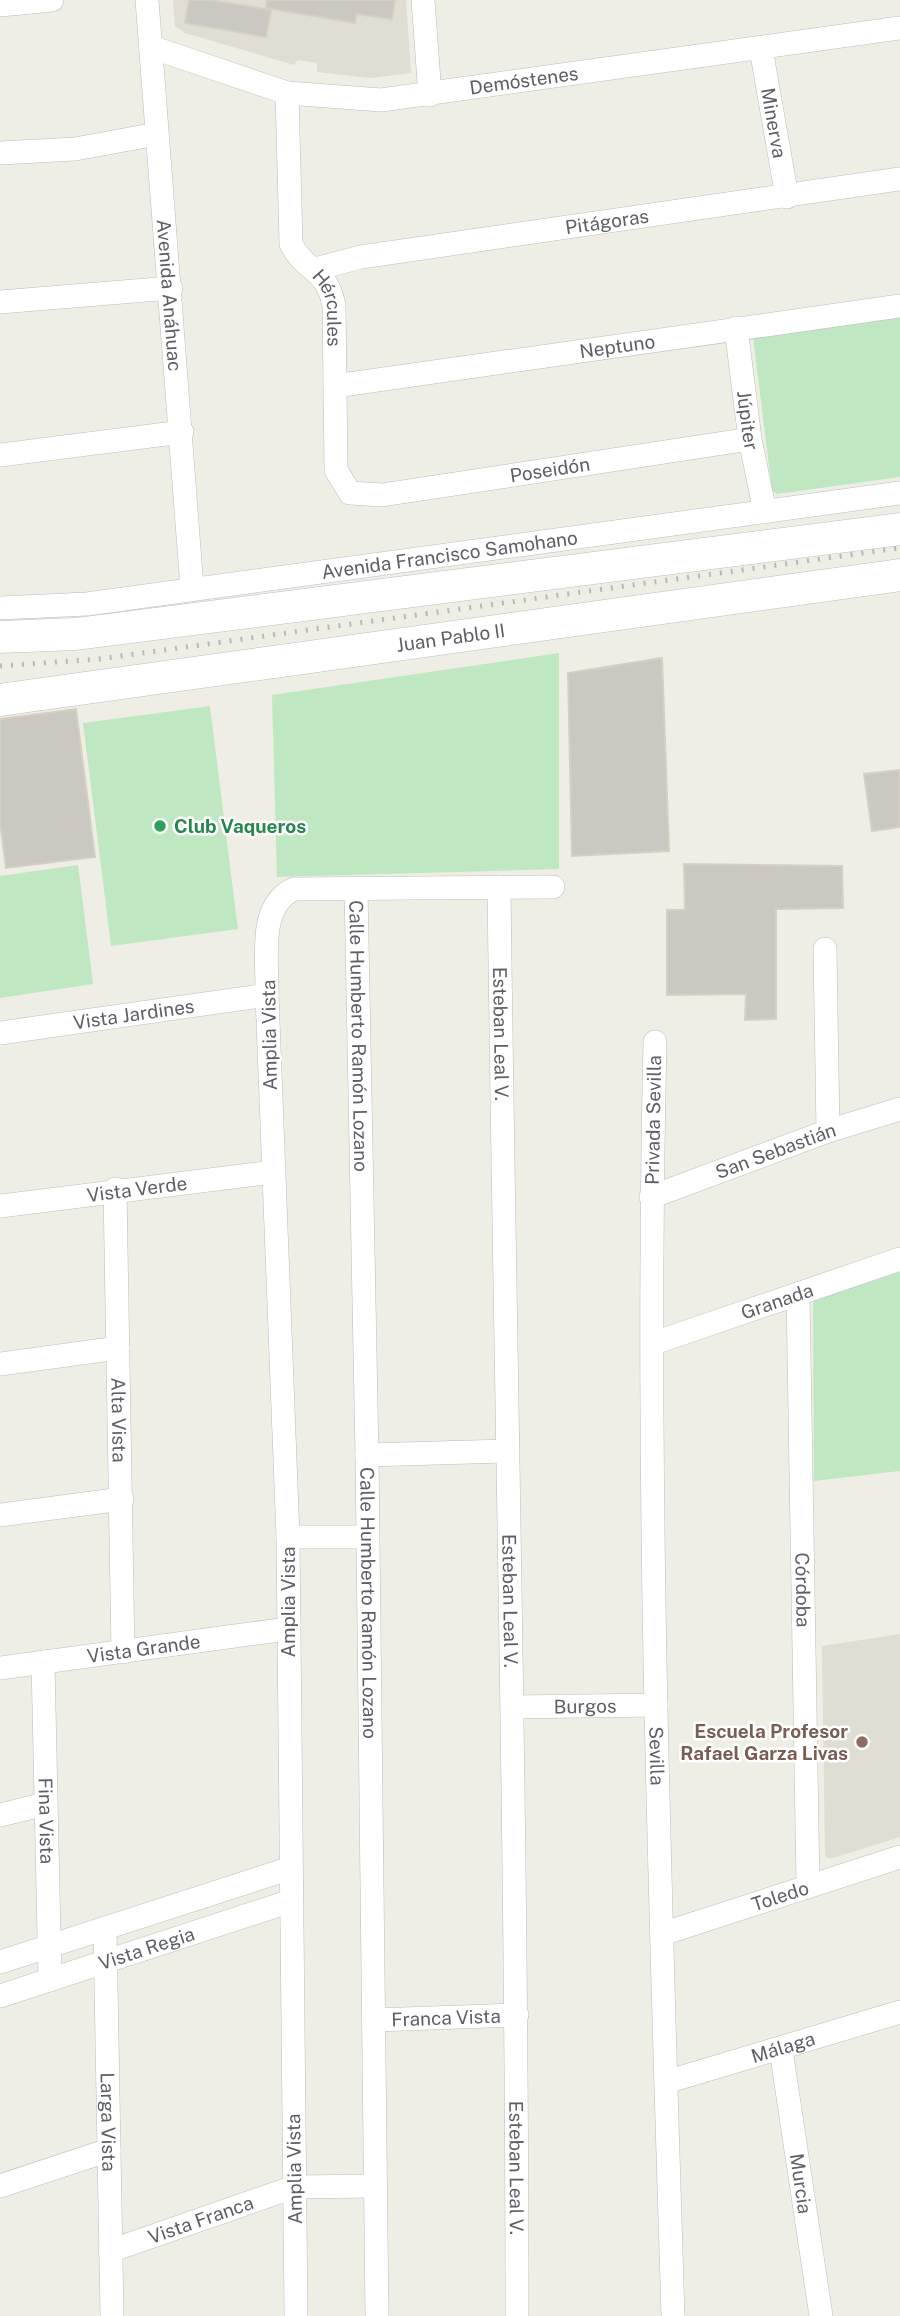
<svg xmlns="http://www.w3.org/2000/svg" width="900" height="2316" viewBox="0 0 900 2316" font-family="'Public Sans',sans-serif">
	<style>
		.education { fill: #e0ddd3 }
		.green { fill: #bfe8c2 }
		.building { fill: #cbc8c1; stroke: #d5d0c2; stroke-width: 2 }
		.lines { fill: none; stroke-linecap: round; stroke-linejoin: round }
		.minor-casing { stroke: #b9bcc1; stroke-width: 24 }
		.secondary-casing { stroke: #babdc3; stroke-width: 33 }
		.minor { stroke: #fff; stroke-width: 23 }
		.secondary { stroke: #fff; stroke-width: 32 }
		.rail { stroke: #b7b8b9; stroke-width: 5; stroke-dasharray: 2 9; stroke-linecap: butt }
		.leisure-dot { fill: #2e9e5b; stroke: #fff; stroke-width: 2.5 }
		.education-dot { fill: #8d6e63; stroke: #fff; stroke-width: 2.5 }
		.labels { text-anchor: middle; stroke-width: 5; stroke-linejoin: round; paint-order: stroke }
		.street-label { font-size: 19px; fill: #5c6066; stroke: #fff }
		.leisure-label { font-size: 19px; font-weight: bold; fill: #27864d; stroke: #fff; text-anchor: start }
		.education-label { font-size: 19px; font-weight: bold; fill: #785e54; stroke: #fff; text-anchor: end }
	</style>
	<rect width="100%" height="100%" fill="#efeee4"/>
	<path class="education" d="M173 0H406L411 73 370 78 317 72V63L298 60 294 65 185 33 175 26Z
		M900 1634V1837L830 1859 825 1856 822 1646Z"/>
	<path class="green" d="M900 308V477L777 494 772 490 753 337Z
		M559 653V869L277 877 272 695Z
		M210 706 238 929 111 946 83 723Z
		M78 865 93 984 0 998V876Z
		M900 1268V1471L814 1481 813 1303 817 1296Z"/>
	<path class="building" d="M189 0H211L271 10 266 37 185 23Z
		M267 0H395L392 19 356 14 355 23 266 8Z
		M662 658 669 851 572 856 568 673Z
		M76 709 95 857 6 868 0 822V719Z
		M900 770V827L872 831 864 774Z
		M684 864 842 866 843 908 776 909V1019L745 1020 746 994 667 995V910H685Z"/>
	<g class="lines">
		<defs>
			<g id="minor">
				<path id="s1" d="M147 0 192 588"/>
				<path d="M423 0 430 95"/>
				<path d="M0 5 52 0"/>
				<path id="s2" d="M151 47 287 93 381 100 900 28"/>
				<path id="s3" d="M761 49 787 197"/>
				<path id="s4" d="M287 93 291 244C306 273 326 267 334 305L336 470 350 493 382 495 750 439"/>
				<path d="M0 153 75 149 157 134"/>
				<path id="s5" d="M315 269 361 257 900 179"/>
				<path d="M0 302 171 288"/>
				<path id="s6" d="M736 328 750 439 765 512"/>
				<path id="s7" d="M335 386 900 306"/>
				<path d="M0 455 182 432"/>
				<path id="s8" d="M0 608 87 604 900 493"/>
				<path id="s9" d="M499 887C505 1363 517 1840 517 2316"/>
				<path id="s10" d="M356 889 367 1455 377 2316"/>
				<path d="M825 949 828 1131"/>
				<path id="s11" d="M0 1033 267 995"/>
				<path id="s12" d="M655 1042C645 1467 660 1892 673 2316"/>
				<path id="s13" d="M115 1189 123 1652"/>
				<path id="s14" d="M651 1197 828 1131 900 1109"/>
				<path id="s15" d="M0 1206 273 1172"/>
				<path id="s16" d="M798 1294 808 1886"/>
				<path id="s17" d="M654 1343 900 1259"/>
				<path d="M0 1364 118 1348"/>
				<path d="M367 1455 506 1451"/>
				<path d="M0 1515 122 1499"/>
				<path d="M288 1537H367"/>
				<path id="s18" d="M43 1662 50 1980"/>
				<path id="s19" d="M0 1668 287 1629"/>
				<path id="s20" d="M513 1707 656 1705"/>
				<path d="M0 1815 45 1804"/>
				<path id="s21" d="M105 1930 112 2316"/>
				<path id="s22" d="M662 1934 900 1857"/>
				<path d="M0 1962 291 1868"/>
				<path id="s23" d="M0 1996 291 1901"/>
				<path id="s24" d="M374 2020 517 2015"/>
				<path id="s25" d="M781 2050 821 2316"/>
				<path id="s26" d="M666 2082 900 2012"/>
				<path d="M0 2186 109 2150"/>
				<path id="s27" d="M110 2251 294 2187 375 2186"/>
				<path d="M296 2316 288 1537 267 995C268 960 257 906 294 889L553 887"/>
			</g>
			<g id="secondary">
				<path d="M0 637 76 634 900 529"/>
				<path id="s28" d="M0 700 900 575"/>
			</g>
		</defs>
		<use href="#minor" class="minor-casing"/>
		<use href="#secondary" class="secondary-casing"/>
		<use href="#minor" class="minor"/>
		<use href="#secondary" class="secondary"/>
		<path class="rail" d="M0 666 99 659 900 548"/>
	</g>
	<circle class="leisure-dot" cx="160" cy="826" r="7"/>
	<circle class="education-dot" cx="862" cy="1742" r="7"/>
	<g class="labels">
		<g class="street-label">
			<text dy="7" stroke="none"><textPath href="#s2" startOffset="382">Demóstenes</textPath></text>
			<text dy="7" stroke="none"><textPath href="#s3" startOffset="75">Minerva</textPath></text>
			<text dy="7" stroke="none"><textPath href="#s5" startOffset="296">Pitágoras</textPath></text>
			<text dy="7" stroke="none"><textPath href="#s1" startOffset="296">Avenida Anáhuac</textPath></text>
			<text dy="7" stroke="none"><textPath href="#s4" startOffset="229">Hércules</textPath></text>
			<text dy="7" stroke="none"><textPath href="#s7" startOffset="285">Neptuno</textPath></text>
			<text dy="7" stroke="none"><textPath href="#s6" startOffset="93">Júpiter</textPath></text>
			<text dy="7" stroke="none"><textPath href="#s4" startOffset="621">Poseidón</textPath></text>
			<text dy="7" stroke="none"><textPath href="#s8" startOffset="453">Avenida Francisco Samohano</textPath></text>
			<text dy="7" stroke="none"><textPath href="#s28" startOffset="455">Juan Pablo II</textPath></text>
			<text dy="7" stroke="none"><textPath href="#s11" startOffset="135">Vista Jardines</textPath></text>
			<text transform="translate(269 1035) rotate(-91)" y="7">Amplia Vista</text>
			<text dy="7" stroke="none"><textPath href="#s9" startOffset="147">Esteban Leal V.</textPath></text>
			<text dy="7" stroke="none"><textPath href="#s10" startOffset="147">Calle Humberto Ramón Lozano</textPath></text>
			<text transform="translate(653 1120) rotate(-89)" y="7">Privada Sevilla</text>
			<text dy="7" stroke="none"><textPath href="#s14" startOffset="133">San Sebastián</textPath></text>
			<text dy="7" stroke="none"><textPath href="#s15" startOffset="138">Vista Verde</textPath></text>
			<text dy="7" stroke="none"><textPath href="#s17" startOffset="130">Granada</textPath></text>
			<text dy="7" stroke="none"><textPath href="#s13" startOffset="231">Alta Vista</textPath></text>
			<text dy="7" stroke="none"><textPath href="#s16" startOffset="296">Córdoba</textPath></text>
			<text dy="7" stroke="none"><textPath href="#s9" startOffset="714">Esteban Leal V.</textPath></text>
			<text transform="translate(288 1602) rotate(-90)" y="7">Amplia Vista</text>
			<text dy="7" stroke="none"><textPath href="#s10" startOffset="714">Calle Humberto Ramón Lozano</textPath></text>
			<text dy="7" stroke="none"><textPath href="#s19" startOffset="145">Vista Grande</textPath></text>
			<text dy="7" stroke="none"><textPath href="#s20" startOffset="72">Burgos</textPath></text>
			<text dy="7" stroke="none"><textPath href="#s12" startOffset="714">Sevilla</textPath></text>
			<text dy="7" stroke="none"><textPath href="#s18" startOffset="159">Fina Vista</textPath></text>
			<text dy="7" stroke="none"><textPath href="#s22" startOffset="124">Toledo</textPath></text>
			<text dy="7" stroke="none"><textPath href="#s23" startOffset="154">Vista Regia</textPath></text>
			<text dy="7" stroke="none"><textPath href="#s24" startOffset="72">Franca Vista</textPath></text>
			<text dy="7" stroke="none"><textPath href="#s26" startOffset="122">Málaga</textPath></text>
			<text dy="7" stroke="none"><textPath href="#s21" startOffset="192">Larga Vista</textPath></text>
			<text dy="7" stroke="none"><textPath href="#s9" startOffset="1281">Esteban Leal V.</textPath></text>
			<text transform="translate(294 2169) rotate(-91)" y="7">Amplia Vista</text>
			<text dy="7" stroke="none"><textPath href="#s25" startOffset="135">Murcia</textPath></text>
			<text dy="7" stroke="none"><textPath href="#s27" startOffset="96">Vista Franca</textPath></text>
		</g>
		<g class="leisure-label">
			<text x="174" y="833">Club Vaqueros</text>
		</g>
		<g class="education-label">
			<text x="848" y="1738">Escuela Profesor<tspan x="848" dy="22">Rafael Garza Livas</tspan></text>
		</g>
	</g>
</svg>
